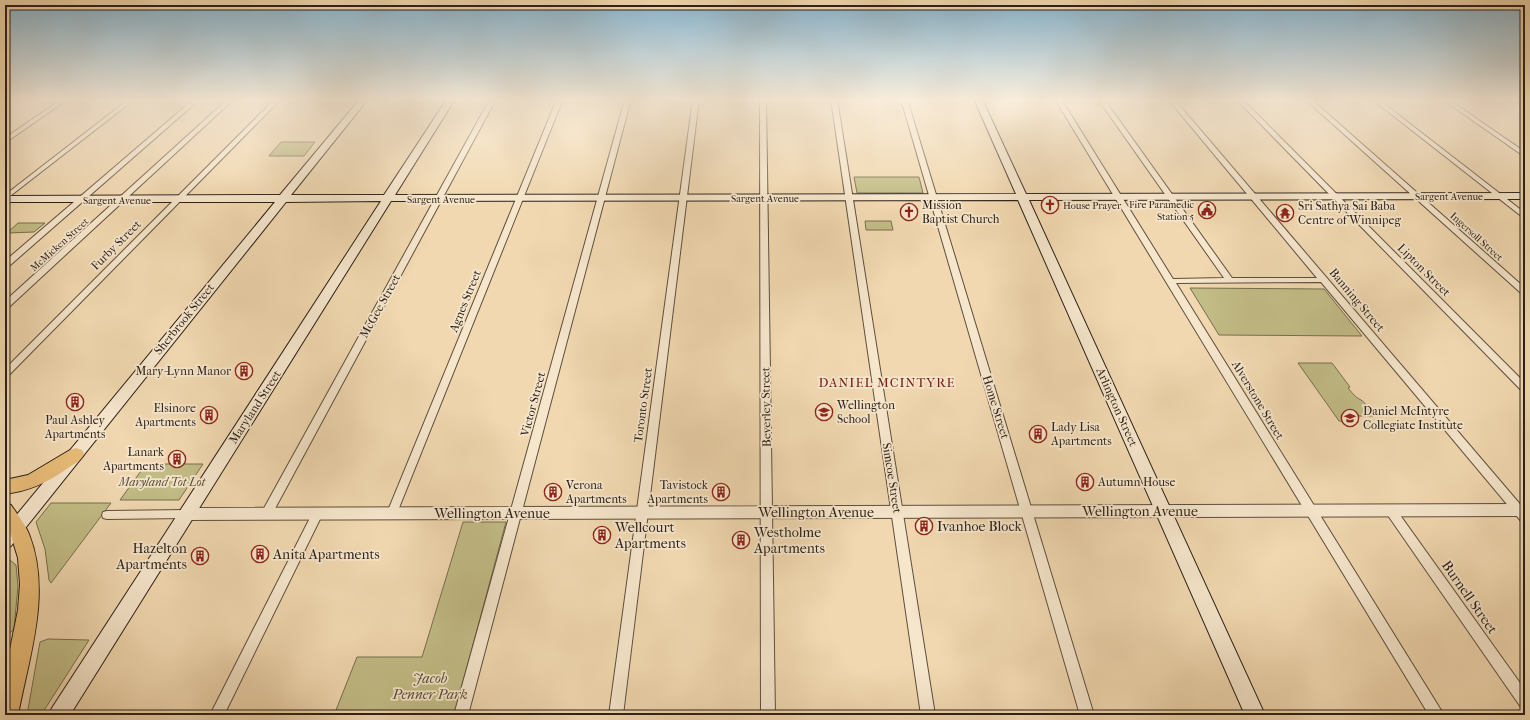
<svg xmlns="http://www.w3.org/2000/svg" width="1530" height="720" viewBox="0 0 1530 720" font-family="'IM FELL French Canon',serif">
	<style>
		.green { fill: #c2bc86; stroke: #776e50 }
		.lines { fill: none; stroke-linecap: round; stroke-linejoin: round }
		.minor-casing { stroke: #5d4e3f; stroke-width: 2 }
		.tertiary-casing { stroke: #5d4e3f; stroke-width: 2 }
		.secondary-casing { stroke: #2c2019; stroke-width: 2 }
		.primary-casing { stroke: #2c2019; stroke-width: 2 }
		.minor { fill: #f6e6cc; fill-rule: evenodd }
		.tertiary { fill: #f6e6cc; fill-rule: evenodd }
		.secondary { fill: #f6e6cc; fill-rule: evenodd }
		.primary { fill: #e8bc78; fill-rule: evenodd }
		.labels { text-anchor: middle; stroke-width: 3.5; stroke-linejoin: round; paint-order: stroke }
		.far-street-label { font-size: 10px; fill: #2c2019; stroke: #f6e6cc }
		.far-poi-label { font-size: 10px; fill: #2c2019; stroke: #f6e6cc; text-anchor: end }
		.poi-label { font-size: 12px; fill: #2c2019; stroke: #f6e6cc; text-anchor: start }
		.street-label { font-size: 12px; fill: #2c2019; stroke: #f6e6cc }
		.park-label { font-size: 12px; font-style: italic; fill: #594f3a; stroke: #f6e6cc }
		.neighbourhood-label { font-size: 13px; letter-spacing: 1px; fill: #7a1f14; stroke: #f6e6cc }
		.near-street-label { font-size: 14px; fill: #2c2019; stroke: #f6e6cc }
		.near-poi-label { font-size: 14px; fill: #2c2019; stroke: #f6e6cc; text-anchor: start }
		.near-park-label { font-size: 14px; font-style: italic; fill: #594f3a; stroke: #f6e6cc }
	</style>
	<rect width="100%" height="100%" fill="#f1d8b0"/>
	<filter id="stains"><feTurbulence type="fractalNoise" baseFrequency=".005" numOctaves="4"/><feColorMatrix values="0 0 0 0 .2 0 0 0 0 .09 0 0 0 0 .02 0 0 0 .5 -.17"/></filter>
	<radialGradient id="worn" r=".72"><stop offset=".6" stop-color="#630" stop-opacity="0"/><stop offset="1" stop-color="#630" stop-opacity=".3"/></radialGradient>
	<path class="green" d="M281 142H315L304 156H269Z
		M854 177H919L923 193H857Z
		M865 221H891L893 230H866Z
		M18 223H45L34 232 7 233Z
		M1190 288 1324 289 1362 336 1219 335Z
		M1298 363H1332L1350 387 1348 388C1354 395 1354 396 1361 400 1366 403 1370 411 1373 416H1341L1344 421H1339Z
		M146 464H203L179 500H120Z
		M51 503H111L51 583 49 580 45 549 36 522Z
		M463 522H506L454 715H334L357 657H422Z
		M10 560 16 565 18 586 14 629 10 633 5 635V603L9 601 8 580H5V561Z
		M48 639 89 640 43 712 38 715H27L40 642Z"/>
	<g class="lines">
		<defs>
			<path id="minor" d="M62 99H68L5 143V138Z
				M129 99H135L5 200V195Z
				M194 99H200L8 267H5V261Z
				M228 99H234L8 308 5 309V301Z
				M275 99H281L8 376 5 377V369Z
				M490 99H496L271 516 267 517 263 516 262 513 263 510Z
				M557 99H563L397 513 396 516 392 517 388 516 387 513Z
				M625 99H631L468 715H454Z
				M693 99H699L623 715H609Z
				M760 99H766L775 715H761Z
				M831 99H837L935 715H921Z
				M901 99H907L1094 715H1080Z
				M1055 99H1061L1173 279 1224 278 1098 99H1104L1232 278H1317L1168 99H1174L1525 510V522L1521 521 1321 282 1176 283 1444 715H1429Z
				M1236 99H1242L1525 383V392L1522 391Z
				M1305 99H1311L1525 288V294H1522Z
				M1372 99H1378L1525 213V219Z
				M1442 99H1448L1525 152V157Z
				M1514 99H1520L1525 101V106Z
				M1391 507 1395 508 1525 690V707L1520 706 1387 514 1386 511 1387 508Z
				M318 509 322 510 323 513 224 715H210L314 510Z
				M186 510 190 511 191 514 190 517 186 518 107 519 103 518 102 515 103 512 107 511Z"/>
			<path id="tertiary" d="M1525 504V516L186 520 181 518 179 514 181 510 186 508Z"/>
			<path id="secondary" d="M360 99H368L291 195H384L447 99H455L395 195 1016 194 974 99H982L1026 194 1525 193V199L1029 200 1265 715H1245L1018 200 391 201 70 715H49L52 708 381 201 286 202 11 546 5 548V529L275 202H5V196L280 195Z"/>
			<path id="primary" d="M76 448 82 450 84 454C81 461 74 464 68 468 49 482 29 491 5 494V480L28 475 70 450Z
				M5 503 11 505C17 514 25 524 29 534 52 593 29 656 18 715H5V674L18 610 20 584 18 558 11 535 5 526Z"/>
		</defs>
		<use href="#minor" class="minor-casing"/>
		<use href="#tertiary" class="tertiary-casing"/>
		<use href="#secondary" class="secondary-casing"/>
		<use href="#primary" class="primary-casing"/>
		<use href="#minor" class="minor"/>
		<use href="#tertiary" class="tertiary"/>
		<use href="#secondary" class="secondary"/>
		<use href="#primary" class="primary"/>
	</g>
	<linearGradient id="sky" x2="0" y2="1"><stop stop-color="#89b6d1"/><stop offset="0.5" stop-color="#f9eddb"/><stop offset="1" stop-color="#f9eddb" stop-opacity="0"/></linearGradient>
	<rect width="1530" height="199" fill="url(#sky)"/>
	<defs>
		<symbol id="church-ring" viewBox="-11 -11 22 22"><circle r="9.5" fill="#f6e6cc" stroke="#8f2418" stroke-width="1.5"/><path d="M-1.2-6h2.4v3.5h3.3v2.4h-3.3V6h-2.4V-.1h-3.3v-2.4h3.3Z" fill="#8f2418"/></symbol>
		<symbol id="civic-ring" viewBox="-11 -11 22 22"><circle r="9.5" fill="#f6e6cc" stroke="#8f2418" stroke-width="1.5"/><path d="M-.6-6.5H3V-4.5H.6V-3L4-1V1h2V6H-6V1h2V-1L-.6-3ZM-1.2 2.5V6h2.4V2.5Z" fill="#8f2418"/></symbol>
		<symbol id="temple-ring" viewBox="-11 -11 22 22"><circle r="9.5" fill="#f6e6cc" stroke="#8f2418" stroke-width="1.5"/><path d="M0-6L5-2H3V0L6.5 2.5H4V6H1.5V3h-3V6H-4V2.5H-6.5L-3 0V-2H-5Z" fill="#8f2418"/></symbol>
		<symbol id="building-ring" viewBox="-11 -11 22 22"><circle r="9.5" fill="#f6e6cc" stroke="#8f2418" stroke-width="1.5"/><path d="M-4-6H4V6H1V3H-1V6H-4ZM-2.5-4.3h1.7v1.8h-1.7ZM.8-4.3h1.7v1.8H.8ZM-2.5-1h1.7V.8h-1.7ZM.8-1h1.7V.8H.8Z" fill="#8f2418"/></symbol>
		<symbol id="school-ring" viewBox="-11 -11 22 22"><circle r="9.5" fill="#f6e6cc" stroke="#8f2418" stroke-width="1.5"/><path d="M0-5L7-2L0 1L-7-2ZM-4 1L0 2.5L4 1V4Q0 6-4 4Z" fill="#8f2418"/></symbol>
	</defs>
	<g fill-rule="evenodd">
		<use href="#church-ring" x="1040" y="195" width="20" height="20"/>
		<use href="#civic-ring" x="1197" y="200" width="20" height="20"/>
		<use href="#church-ring" x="899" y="202" width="20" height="20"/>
		<use href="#temple-ring" x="1275" y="203" width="20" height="20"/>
		<use href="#building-ring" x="234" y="361" width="20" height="20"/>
		<use href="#building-ring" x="65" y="392" width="20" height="20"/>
		<use href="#school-ring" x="814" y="402" width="20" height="20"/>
		<use href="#building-ring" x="199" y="405" width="20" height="20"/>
		<use href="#school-ring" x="1340" y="408" width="20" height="20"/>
		<use href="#building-ring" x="1028" y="424" width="20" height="20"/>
		<use href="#building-ring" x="167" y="449" width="20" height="20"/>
		<use href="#building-ring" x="1075" y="472" width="20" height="20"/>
		<use href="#building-ring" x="543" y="482" width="20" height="20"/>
		<use href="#building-ring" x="711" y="482" width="20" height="20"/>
		<use href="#building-ring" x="914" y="516" width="20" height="20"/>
		<use href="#building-ring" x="592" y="525" width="20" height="20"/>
		<use href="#building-ring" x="731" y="530" width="20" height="20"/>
		<use href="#building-ring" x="250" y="544" width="20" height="20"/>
		<use href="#building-ring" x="190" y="546" width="20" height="20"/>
	</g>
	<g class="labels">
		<g class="far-street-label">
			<text x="1449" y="200">Sargent Avenue</text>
			<text x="765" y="202">Sargent Avenue</text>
			<text x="441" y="203">Sargent Avenue</text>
			<text x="117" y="204">Sargent Avenue</text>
			<text transform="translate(1477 236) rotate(42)" y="4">Ingersoll Street</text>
			<text transform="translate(59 244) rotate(-42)" y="4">McMicken Street</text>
		</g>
		<g class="far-poi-label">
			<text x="1194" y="208">Fire Paramedic<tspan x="1194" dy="12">Station 5</tspan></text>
			<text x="1063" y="209" text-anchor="start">House Prayer</text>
		</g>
		<g class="poi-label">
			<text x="922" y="209">Mission<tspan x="922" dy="14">Baptist Church</tspan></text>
			<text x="1298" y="210">Sri Sathya Sai Baba<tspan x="1298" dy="14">Centre of Winnipeg</tspan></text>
			<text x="231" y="375" text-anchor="end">Mary-Lynn Manor</text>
			<text x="837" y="409">Wellington<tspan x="837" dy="14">School</tspan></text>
			<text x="196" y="412" text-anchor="end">Elsinore<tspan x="196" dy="14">Apartments</tspan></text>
			<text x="1363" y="415">Daniel McIntyre<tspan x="1363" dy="14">Collegiate Institute</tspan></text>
			<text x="75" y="424" text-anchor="middle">Paul Ashley<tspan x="75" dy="14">Apartments</tspan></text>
			<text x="1051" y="431">Lady Lisa<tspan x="1051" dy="14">Apartments</tspan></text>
			<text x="164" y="456" text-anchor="end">Lanark<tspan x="164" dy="14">Apartments</tspan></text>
			<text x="1098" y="486">Autumn House</text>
			<text x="566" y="489">Verona<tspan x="566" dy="14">Apartments</tspan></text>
			<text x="708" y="489" text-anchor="end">Tavistock<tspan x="708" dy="14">Apartments</tspan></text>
		</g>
		<g class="street-label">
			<text transform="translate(116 245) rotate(-45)" y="4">Furby Street</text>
			<text transform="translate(1424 270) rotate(45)" y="4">Lipton Street</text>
			<text transform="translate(1357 300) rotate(50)" y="4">Banning Street</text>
			<text transform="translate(465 301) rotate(-68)" y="4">Agnes Street</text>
			<text transform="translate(380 306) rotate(-61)" y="4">McGee Street</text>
			<text transform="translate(184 319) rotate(-51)" y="4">Sherbrook Street</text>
			<text transform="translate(1258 400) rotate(59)" y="4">Alverstone Street</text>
			<text transform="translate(533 404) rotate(-75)" y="4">Victor Street</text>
			<text transform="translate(643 405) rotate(-82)" y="4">Toronto Street</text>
			<text transform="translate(255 407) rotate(-57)" y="4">Maryland Street</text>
			<text transform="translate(766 407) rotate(-91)" y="4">Beverley Street</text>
			<text transform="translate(996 407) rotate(73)" y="4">Home Street</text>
			<text transform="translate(1117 407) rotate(66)" y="4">Arlington Street</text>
			<text transform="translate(892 478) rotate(81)" y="4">Simcoe Street</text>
		</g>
		<g class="park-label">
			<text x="162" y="486">Maryland Tot Lot</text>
		</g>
		<g class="neighbourhood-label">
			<text x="887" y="387">DANIEL MCINTYRE</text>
		</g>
		<g class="near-street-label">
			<text x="1140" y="516">Wellington Avenue</text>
			<text x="816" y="517">Wellington Avenue</text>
			<text x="492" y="518">Wellington Avenue</text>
			<text transform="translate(1470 597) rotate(55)" y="5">Burnell Street</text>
		</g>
		<g class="near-poi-label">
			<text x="937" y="531">Ivanhoe Block</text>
			<text x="615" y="532">Wellcourt<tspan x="615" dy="16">Apartments</tspan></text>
			<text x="754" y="537">Westholme<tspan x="754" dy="16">Apartments</tspan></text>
			<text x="187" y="553" text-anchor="end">Hazelton<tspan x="187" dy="16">Apartments</tspan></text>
			<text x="273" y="559">Anita Apartments</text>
		</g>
		<g class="near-park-label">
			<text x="430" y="683">Jacob<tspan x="430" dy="16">Penner Park</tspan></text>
		</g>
	</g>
	<rect width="1530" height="720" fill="none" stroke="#f1d8b0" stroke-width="20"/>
	<rect x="6" y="6" width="1518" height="708" fill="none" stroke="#2c2019" stroke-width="2"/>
	<rect x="10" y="10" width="1510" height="700" fill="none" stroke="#2c2019"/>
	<rect width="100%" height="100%" filter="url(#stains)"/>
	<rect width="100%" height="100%" fill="url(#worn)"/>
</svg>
